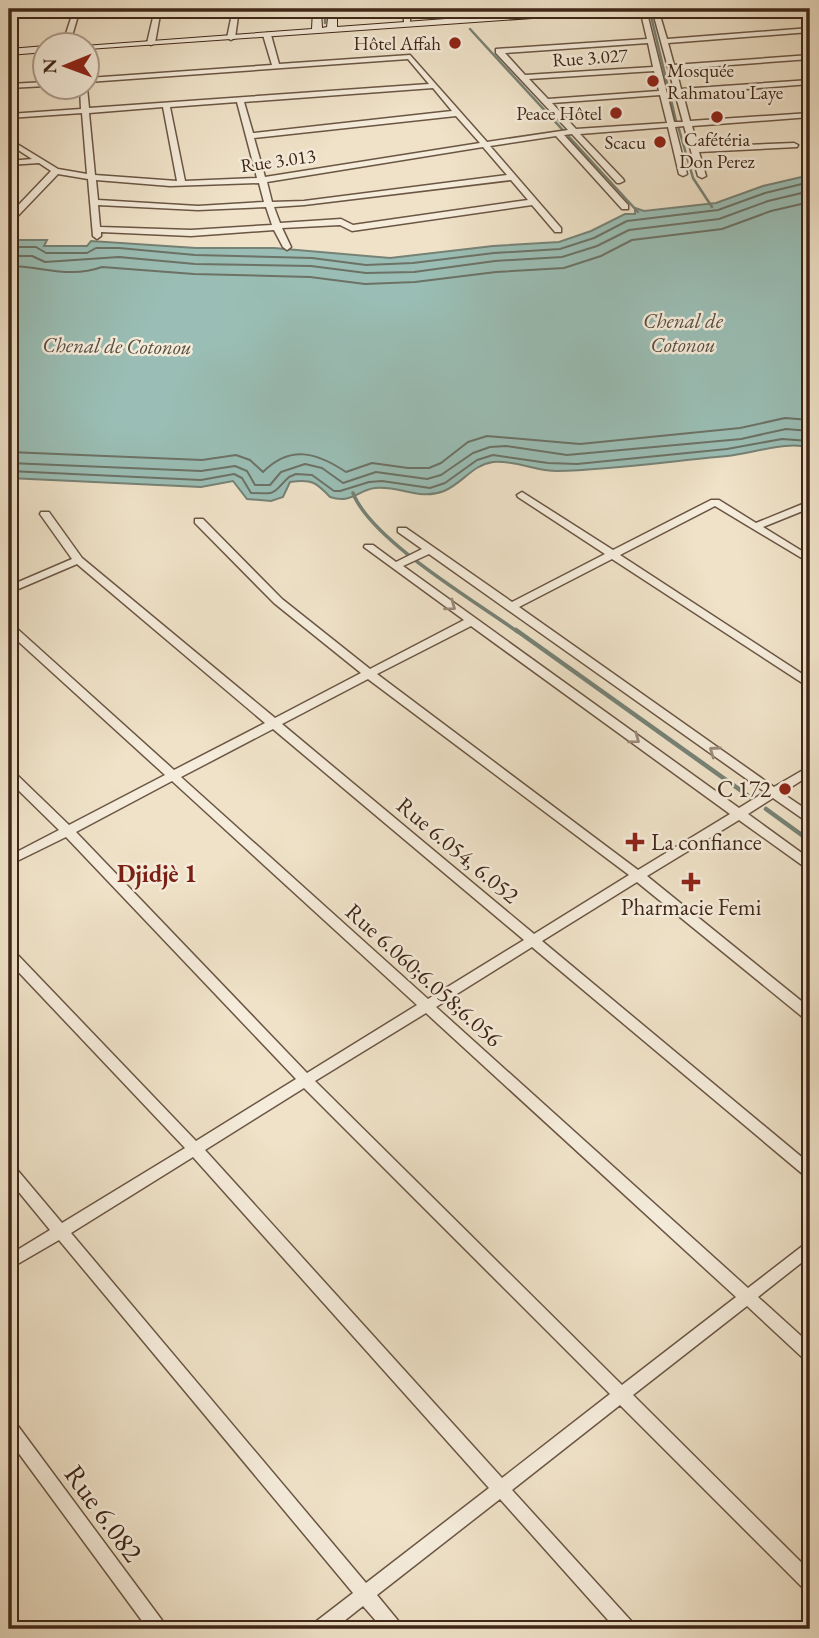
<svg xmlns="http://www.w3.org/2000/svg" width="819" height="1638" viewBox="0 0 819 1638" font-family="'EB Garamond',serif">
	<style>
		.water { fill: #9abeb5; stroke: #768276; stroke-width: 2 }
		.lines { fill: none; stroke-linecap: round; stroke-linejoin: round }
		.shore { stroke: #6c7266; stroke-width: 2 }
		.stream-far2 { stroke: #768276; stroke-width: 2.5 }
		.stream-far1 { stroke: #768276; stroke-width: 3.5 }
		.stream { stroke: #768276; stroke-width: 4.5 }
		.street-casing { stroke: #6b5644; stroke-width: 3 }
		.secondary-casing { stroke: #3f2718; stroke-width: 2 }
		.street { fill: #f5ecdb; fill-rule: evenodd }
		.secondary { fill: #f5ecdb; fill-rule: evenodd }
		.oneway { stroke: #9a8a7a }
		.poi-dot { fill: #8f2418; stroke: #f5ecdb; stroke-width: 2.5 }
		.labels { text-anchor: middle; stroke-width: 5; stroke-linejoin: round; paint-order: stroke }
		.far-poi-label { font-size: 19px; fill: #3f2718; stroke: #f5ecdb; text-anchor: end }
		.far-street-label { font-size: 19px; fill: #3f2718; stroke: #f5ecdb }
		.far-water-label { font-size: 21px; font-style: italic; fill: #564d3f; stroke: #f5ecdb }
		.poi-label { font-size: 23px; fill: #3f2718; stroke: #f5ecdb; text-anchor: end }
		.street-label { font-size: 23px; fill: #3f2718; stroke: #f5ecdb }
		.neighbourhood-label { font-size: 24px; font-weight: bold; fill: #7a1f14; stroke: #f5ecdb }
		.near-street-label { font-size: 28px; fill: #3f2718; stroke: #f5ecdb }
	</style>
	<rect width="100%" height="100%" fill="#efe2c8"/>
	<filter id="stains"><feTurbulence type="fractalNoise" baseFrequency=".00286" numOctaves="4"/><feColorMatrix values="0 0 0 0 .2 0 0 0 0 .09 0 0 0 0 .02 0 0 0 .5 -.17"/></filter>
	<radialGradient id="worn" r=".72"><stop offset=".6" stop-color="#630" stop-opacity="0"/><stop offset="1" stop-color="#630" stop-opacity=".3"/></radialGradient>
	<path class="water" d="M810 175V449C793 439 750 454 727 456 671 461 614 470 557 471 535 471 516 460 493 462 472 465 463 483 444 491 419 501 399 485 375 488 358 490 352 504 330 497 316 482 312 479 290 482L283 497 271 501 247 499 233 481 201 487 9 478V240H47L44 246H87L91 241 196 248H274L390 258 493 246 559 242 591 231 625 214H635V208L644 211 716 203 763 186Z"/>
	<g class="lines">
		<path class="shore" d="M9 247H36L46 253H87L96 248H119L195 255 312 258 366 265 413 263 494 253 560 249 594 238 627 221 718 210 765 193 810 182
			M9 256H32L45 262 119 257 195 264 311 266 366 273 414 272 495 261 562 257 597 246 629 230 719 219 768 201 810 191
			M9 266C42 266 69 279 102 267L194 274 310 277 365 284 415 282 496 272 564 268 601 256 632 240 722 229 771 211 810 202
			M9 452 202 460 236 455 250 460 263 472C290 445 316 452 346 472L372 463 408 468H429L441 463 468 442 487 436 580 444 740 428 785 418 810 420
			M9 463 201 471 235 466 247 471 255 485H270L281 472 305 464 322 468 343 483 376 472 427 479 441 475 473 453 490 447 506 446 567 455 741 439 786 429 810 431
			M9 471 201 480 234 474 242 478 251 493C279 494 271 494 289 477L296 474 312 475 334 491H340L369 482 382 481 430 488 445 483 477 460 493 455 548 463 577 464 727 449 782 439 810 441"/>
		<path class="stream-far2" d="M651 16 676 121
			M325 23 326 9
			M470 29 638 212
			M678 126 693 178 712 207"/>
		<path class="stream-far1" d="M353 493C371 540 475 601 518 632"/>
		<path class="stream" d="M516 630 750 797
			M766 809 810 841"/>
		<defs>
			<path id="street" d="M74 9H80L69 46H62Z
				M155 9H161L155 43 151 45 147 43Z
				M233 9H239L235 38 231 40 227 38Z
				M404 9H410V24L404 23Z
				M484 9H490V19L484 18Z
				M640 9H646L674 122H683L652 9H658L667 39 810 28V32L668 43 674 65 810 55V59L676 69 681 89 810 80V84L683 94 690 121 810 113V117L692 126 698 147 794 143 798 145 797 147 699 152 706 176 702 178 698 176 684 126 675 127 687 174 683 176 679 174 668 127 580 134 623 179 624 181 620 183H617L572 134 564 135 628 205V209H622L556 136 490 146 561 228V232H555L532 205 352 231 340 225 282 228 291 247 287 250 283 247 274 230 191 236 101 232V236L97 239 93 236 88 179 58 174 12 222H9V215L51 171 39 163 9 165V161L32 159 9 144V139L58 169 87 174 82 113 9 118V114L81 109 80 88H87L89 108 429 84 408 59 88 82V78L272 65 263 35 267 33 271 35 279 64 410 55 487 142 568 130 496 53V49L647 39ZM648 43 653 67 525 75 505 53ZM654 71 659 91 548 99 529 79ZM433 88 452 111 253 133 244 102ZM660 95 667 123 576 129 552 103ZM237 102 257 178 185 181 170 107ZM163 107 177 181 95 175 89 113ZM456 116 480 143 265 177 254 138ZM483 147 507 175 304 201 272 202 267 182ZM96 180 170 186 259 183 264 202 198 206 98 200ZM511 180 528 200 353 225 341 219 280 223 274 207 304 205ZM98 205 198 210 266 207 272 225 191 230 100 227Z
				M46 82V86L9 88V84Z
				M522 492 613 550 711 500H719L756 523 810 501V508L763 527 810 556V563L715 506 620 555 810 679V688L612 559 519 607 774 787 810 766V775L782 793 810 812V822L806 821 773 798 748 814 810 859V869L806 868 739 820 647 876 810 1008V1020L805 1019 637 882 542 941 810 1164V1178L805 1176 532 947 436 1007 748 1288 805 1244 810 1242V1256L758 1297 810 1344V1361L804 1359 747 1306 633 1395 810 1571V1591L804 1589 620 1405 512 1490 633 1623 636 1629H616L500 1499 377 1595 400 1623 403 1629H383L363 1606 334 1629H311L314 1623 353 1593 59 1240 9 1269V1255L50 1230 9 1180V1164L14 1166 62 1223 185 1148 9 962V949L14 951 196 1141 296 1079 66 837 9 865V856L59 830 9 781V770L13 771 69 825 165 775 9 633V624L13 625 174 770 265 723 77 564 9 593V586L72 559 40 514 41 512H49L82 558 275 718 361 673 274 603 195 523V519H203L282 599 370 669 464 620 364 547 365 545H373L396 562 422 549 398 532V528H406L512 602 605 554 518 497 517 495ZM429 554 765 792 739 808 403 566ZM471 626 730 814 638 870 377 674ZM368 679 629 875 534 934 282 724ZM273 729 524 940 428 999 181 777ZM172 781 417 1005 307 1073 76 832ZM426 1013 736 1297 622 1385 315 1081ZM304 1088 610 1394 502 1478 205 1150ZM193 1157 489 1488 366 1583 71 1233Z
				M9 1420 15 1422 164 1623 167 1629H148L9 1440Z"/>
			<path id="secondary" d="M313 9H321L322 28 327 27 329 9H337V27L580 9H621L617 12 88 49V46H84L312 29Z
				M46 46V52L9 55V49Z"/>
		</defs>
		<use href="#street" class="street-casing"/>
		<use href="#secondary" class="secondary-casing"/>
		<use href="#street" class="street"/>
		<use href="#secondary" class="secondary"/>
	</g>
	<defs><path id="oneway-chevron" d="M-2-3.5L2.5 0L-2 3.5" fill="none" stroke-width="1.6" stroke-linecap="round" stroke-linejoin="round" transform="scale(1.75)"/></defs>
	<g class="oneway">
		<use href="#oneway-chevron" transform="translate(451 606) rotate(36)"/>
		<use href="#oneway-chevron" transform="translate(635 739) rotate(36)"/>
		<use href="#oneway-chevron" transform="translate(714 751) rotate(-145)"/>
	</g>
	<g class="poi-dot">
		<circle cx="455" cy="43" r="7"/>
		<circle cx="653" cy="81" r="7"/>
		<circle cx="616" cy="113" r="7"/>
		<circle cx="717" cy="117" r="7"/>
		<circle cx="660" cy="142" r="7"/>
		<circle cx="785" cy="789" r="7"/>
		<path d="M631.5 831.5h7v7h7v7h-7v7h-7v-7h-7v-7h7z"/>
		<path d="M687.5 871.5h7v7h7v7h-7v7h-7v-7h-7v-7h7z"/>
	</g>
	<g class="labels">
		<g class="far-poi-label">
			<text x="441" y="50">Hôtel Affah</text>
			<text x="667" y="77" text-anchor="start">Mosquée<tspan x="667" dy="22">Rahmatou Laye</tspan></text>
			<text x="602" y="120">Peace Hôtel</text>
			<text x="717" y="146" text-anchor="middle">Cafétéria<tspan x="717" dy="22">Don Perez</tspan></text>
			<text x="646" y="149">Scacu</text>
		</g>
		<g class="far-street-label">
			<text transform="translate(590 57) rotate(-4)" y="7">Rue 3.027</text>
			<text transform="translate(278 160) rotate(-8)" y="7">Rue 3.013</text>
		</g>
		<g class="far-water-label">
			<text x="683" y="328">Chenal de<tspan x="683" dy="24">Cotonou</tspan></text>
			<text transform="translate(117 346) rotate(1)" y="7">Chenal de Cotonou</text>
		</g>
		<g class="poi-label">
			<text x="771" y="797">C 172</text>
			<text x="651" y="850" text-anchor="start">La confiance</text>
			<text x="691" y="915" text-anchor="middle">Pharmacie Femi</text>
		</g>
		<g class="street-label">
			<text transform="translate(458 850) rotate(40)" y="8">Rue 6.054, 6.052</text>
			<text transform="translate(424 975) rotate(42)" y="8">Rue 6.060;6.058;6.056</text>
		</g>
		<g class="neighbourhood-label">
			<text x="157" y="882">Djidjè 1</text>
		</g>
		<g class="near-street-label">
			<text transform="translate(104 1513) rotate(54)" y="10">Rue 6.082</text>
		</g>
	</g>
	<rect width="819" height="1638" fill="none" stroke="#efe2c8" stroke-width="35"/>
	<rect x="10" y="10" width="798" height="1617" fill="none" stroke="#3f2718" stroke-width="3.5"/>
	<rect x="18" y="18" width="784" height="1603" fill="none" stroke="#3f2718" stroke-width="2"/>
	<g transform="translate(66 66) rotate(269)"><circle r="33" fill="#f5ecdb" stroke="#ac9d8d" stroke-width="2"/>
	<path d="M0-5L12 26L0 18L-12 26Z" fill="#8f2418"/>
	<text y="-10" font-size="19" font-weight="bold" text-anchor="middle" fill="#3f2718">N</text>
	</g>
	<rect width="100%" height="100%" filter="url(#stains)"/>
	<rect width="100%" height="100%" fill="url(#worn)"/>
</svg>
